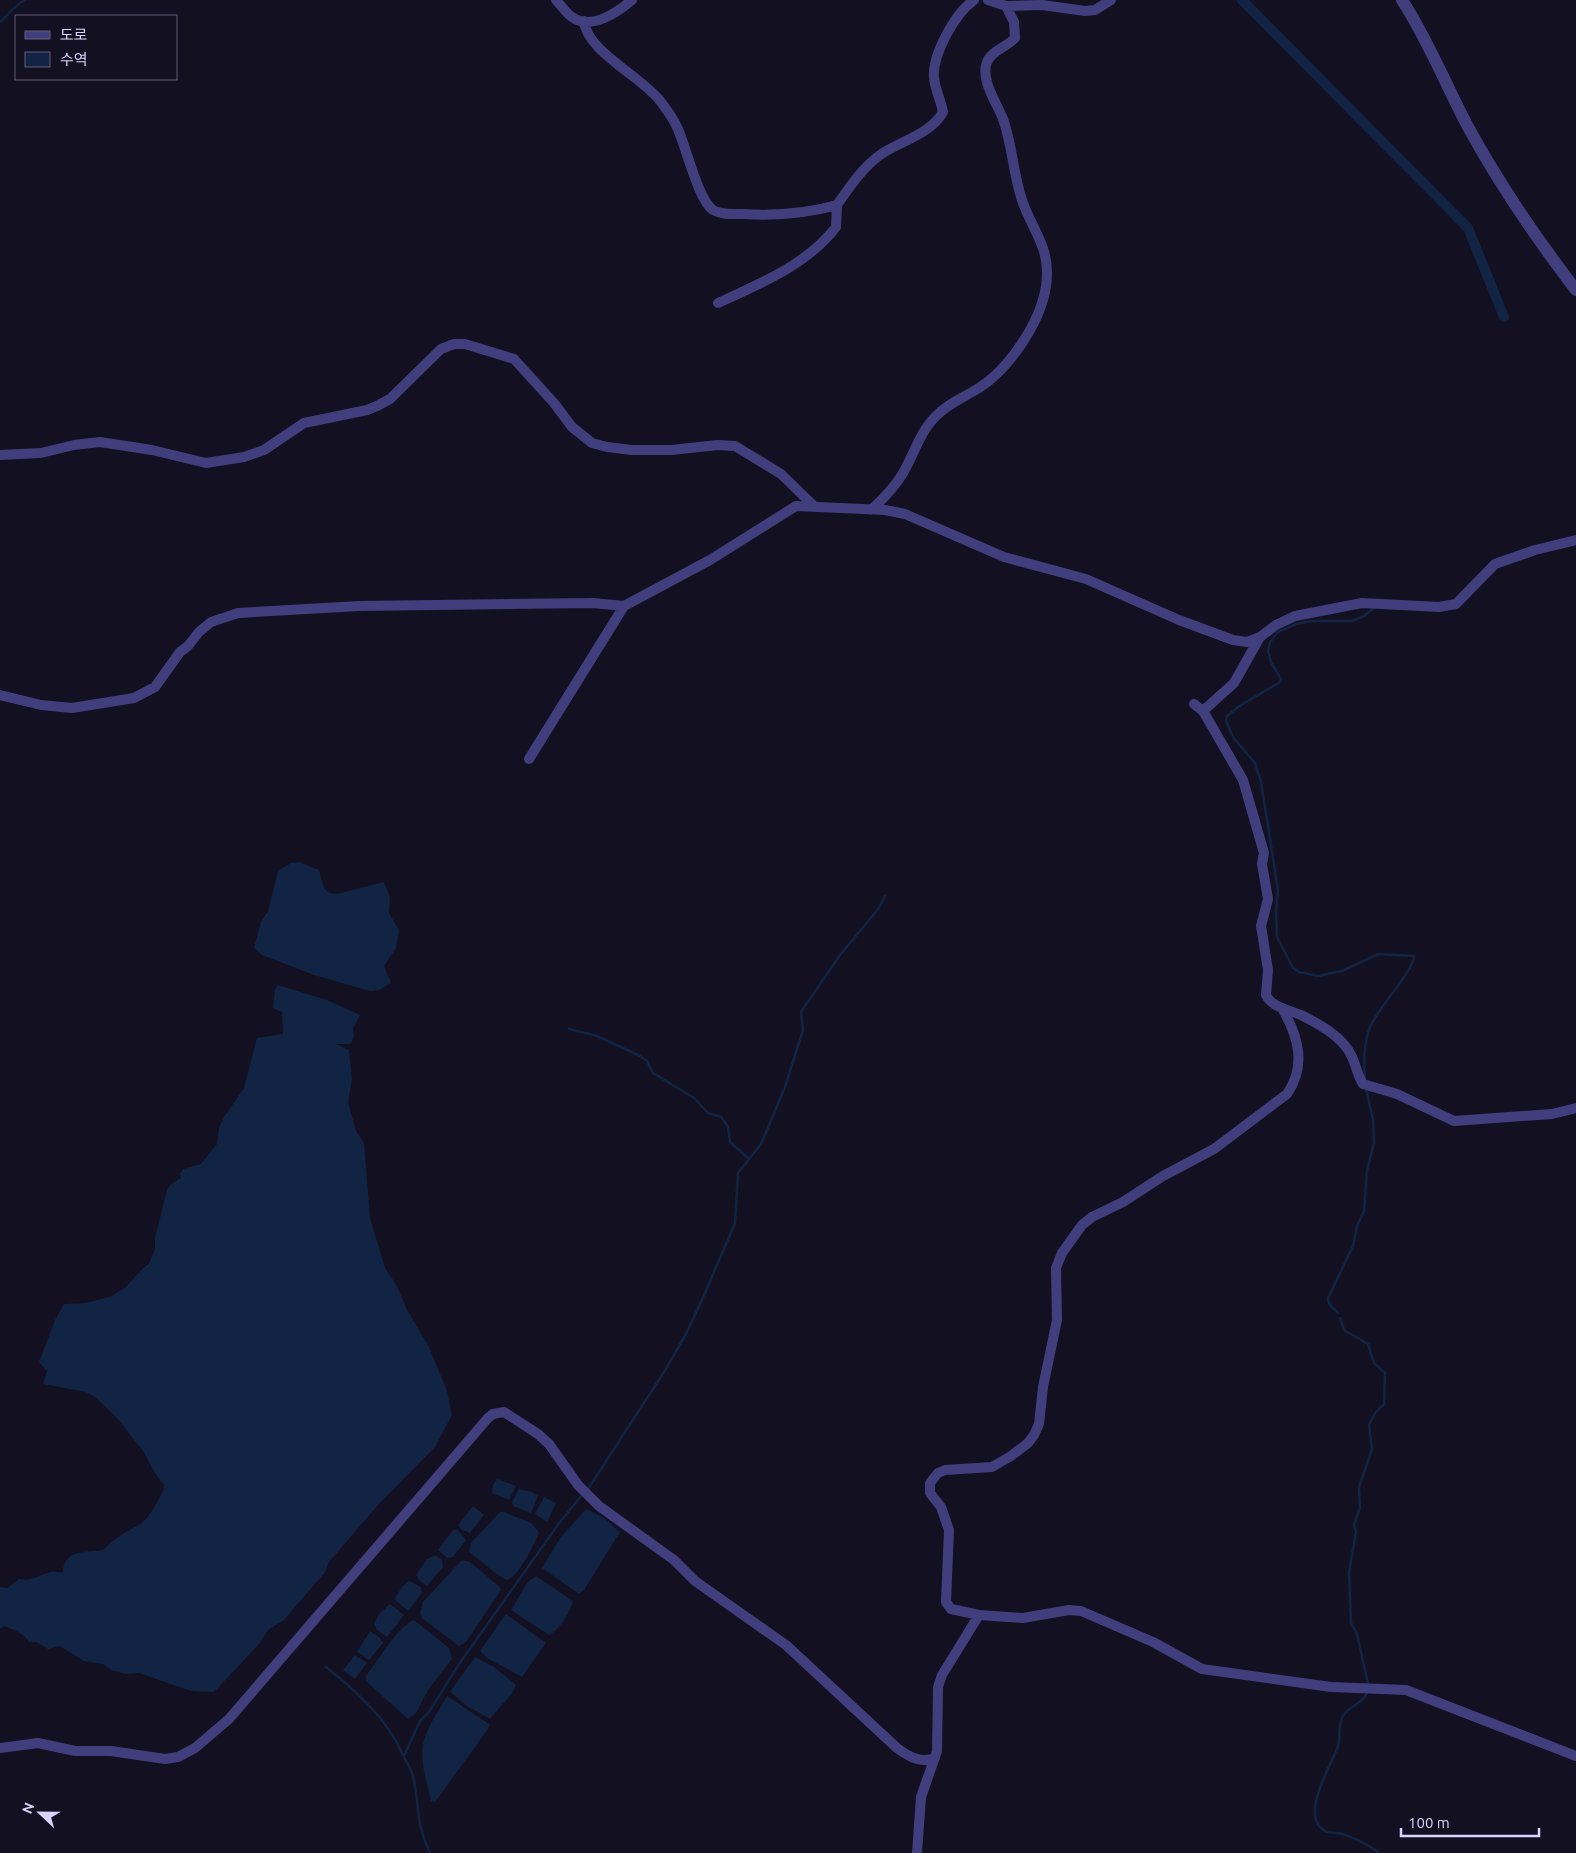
<svg xmlns="http://www.w3.org/2000/svg" width="1576" height="1853" viewBox="0 0 1576 1853" font-family="Ubuntu,'Noto Sans KR',sans-serif">
	<style>
		.water { fill: #112444 }
		.lines { fill: none; stroke-linecap: round; stroke-linejoin: round }
		.stream { stroke: #112444; stroke-width: 2.5 }
		.canal { stroke: #112444; stroke-width: 10 }
		.minor { stroke: #413e7d; stroke-width: 10 }
		.tertiary { stroke: #413e7d; stroke-width: 12 }
	</style>
	<rect width="100%" height="100%" fill="#131022"/>
	<path class="water" d="M299 862 319 870C323 883 322 894 337 894L384 882 390 897 389 913 399 930 396 948 384 966 391 983 379 990 370 991 314 975 262 955 254 948 261 922 268 911 278 871 291 863Z
		M278 985 327 1000 360 1015 353 1029 354 1037 351 1044H336L349 1050 352 1079 348 1102 356 1131 364 1143 370 1218 385 1268 397 1286 407 1310 429 1347 447 1391 452 1415 435 1447 378 1505 329 1562 325 1572 284 1620 268 1630 260 1643 214 1692 191 1691 139 1673 126 1674 111 1670 103 1664 84 1661 60 1646 48 1649 37 1642H29C25 1634 13 1629 4 1626L0 1629V1587L7 1588 19 1579C32 1582 38 1575 51 1572 56 1571 59 1573 63 1572 64 1548 88 1553 103 1550 116 1537 124 1533 139 1525 150 1518 158 1500 164 1489V1485L155 1473 143 1451 118 1419 96 1398 86 1392 43 1384 47 1371 39 1362 55 1320 64 1304 87 1303 112 1296 126 1287 143 1268 149 1264 155 1249V1238L167 1190 171 1184 181 1178 180 1174 183 1169 201 1164 217 1144 219 1128 224 1117 244 1088 257 1038 283 1034 282 1012 273 1008 275 989Z
		M497 1479 516 1486 509 1500 492 1493 493 1485Z
		M519 1489 532 1492 538 1496 531 1513 513 1506 512 1502Z
		M544 1497 556 1503 547 1522 535 1514Z
		M473 1506 484 1515 470 1533 462 1530 458 1525Z
		M586 1509 604 1518 620 1532 584 1590 579 1594 542 1568 561 1537Z
		M500 1512H504L531 1523 539 1532C535 1544 518 1577 507 1580L498 1575 469 1552 471 1543Z
		M453 1530H458L466 1540 453 1557 447 1558 438 1550Z
		M436 1555 442 1560 443 1567 427 1586 420 1581 416 1575 427 1559Z
		M462 1560 470 1562 500 1587 501 1590 466 1642 459 1646 422 1618 420 1613 423 1602Z
		M536 1576 573 1601C570 1612 560 1630 549 1635L511 1610 527 1583Z
		M409 1581 421 1587 422 1593 408 1611 394 1599 403 1586Z
		M390 1604 404 1615 387 1637 377 1630 374 1624 379 1614Z
		M506 1614 546 1643 522 1677 487 1658 480 1651Z
		M414 1620 449 1648 452 1659 428 1690 416 1713 408 1719 366 1681V1676C376 1663 399 1625 414 1620Z
		M370 1631 380 1638 383 1643 369 1660 357 1652Z
		M355 1655 367 1663 355 1679 343 1670Z
		M475 1657 494 1667 516 1685 513 1692 490 1719 467 1706 450 1692Z
		M447 1696 489 1724 488 1729 435 1802 431 1801C417 1746 418 1744 447 1696Z"/>
	<g class="lines">
		<path class="stream" d="M0 22C9 14 15 5 25 0
			M569 1029 597 1036 640 1056 647 1061 653 1073 694 1098 708 1113 721 1117 728 1127 730 1142 748 1158
			M1365 1081C1364 1062 1363 1046 1370 1027 1377 1009 1415 969 1414 956L1378 954 1342 971 1318 976 1299 972 1293 968 1277 937 1276 910 1278 890 1261 782 1255 763 1233 737 1226 721 1227 716 1238 707 1280 682 1281 679 1271 662 1268 651 1270 642 1278 632 1296 624 1312 621H1352L1364 616 1375 607
			M1338 1313 1329 1304 1328 1298 1353 1246 1357 1226 1364 1211 1367 1170 1374 1143 1373 1120 1366 1089
			M1340 1318 1344 1330 1368 1344 1374 1363 1385 1373 1384 1404 1376 1412 1369 1425 1372 1449 1359 1487 1360 1508 1354 1524 1356 1532 1349 1573 1351 1623 1357 1634 1368 1684
			M588 1489 664 1372 686 1334 705 1293 735 1223 738 1173 761 1144 785 1087 803 1030 801 1012 840 955 879 908 885 896
			M326 1667C357 1692 387 1718 403 1755 406 1762 411 1768 413 1776 420 1806 415 1822 430 1853
			M1367 1693C1364 1702 1352 1705 1345 1713 1337 1723 1341 1734 1338 1746 1332 1764 1302 1811 1321 1828 1327 1834 1331 1832 1338 1833 1349 1835 1371 1846 1379 1853
			M404 1756 420 1721 429 1712 459 1664 560 1522 582 1495"/>
		<path class="canal" d="M1242 0 1468 228 1504 317"/>
		<path class="minor" d="M556 0C561 5 566 13 572 17 591 31 618 12 632 0
			M988 0 1006 6 1042 5 1085 11 1095 10 1111 0
			M584 21C586 51 644 78 661 102 667 110 673 118 677 127 686 146 698 200 713 210 722 215 734 214 743 214 776 216 805 214 837 205 849 188 862 168 880 155 900 141 930 135 943 112 941 101 935 89 934 78 932 55 955 13 974 0
			M718 303C760 284 808 264 836 227L837 205
			M0 455 41 453 74 445 100 442 152 450 206 463 244 457 264 450 304 423 367 410 377 406 390 399 441 349 454 344H465L514 359 554 403 572 427 592 443 607 447 632 450H671L718 445 735 446 781 474 815 507
			M871 510C883 499 895 487 903 473 914 454 920 432 935 417 947 404 964 397 979 388 1009 369 1041 322 1046 286 1052 247 1031 230 1021 197 1013 171 1012 144 1003 119 997 103 980 80 987 62 992 50 1007 47 1015 38L1014 22 1006 6
			M0 695 41 705 72 708 134 698 155 687 180 652 188 646 199 632 211 622 238 613 359 606 593 603 624 606
			M1194 704 1203 711 1243 780 1264 853 1262 864 1268 899 1261 926 1268 970 1266 995C1272 1008 1291 1010 1303 1016 1319 1024 1343 1037 1351 1055 1356 1064 1357 1075 1363 1084L1397 1094 1454 1121 1552 1114 1576 1108
			M1203 711 1234 683 1260 637 1276 625 1295 616 1362 603 1439 607 1456 604 1495 564 1535 550 1576 540
			M529 759 624 606 710 560 796 506 885 510 905 514 1004 557 1086 579 1179 620 1233 640 1247 642 1260 637
			M979 1615 951 1609 946 1602 949 1530 941 1507 930 1493V1483L938 1473 945 1470 992 1467 1011 1456 1028 1443 1034 1435 1039 1424 1043 1387 1057 1320 1056 1268 1062 1253 1082 1225 1092 1217 1123 1202 1163 1176 1214 1149 1287 1094C1307 1065 1298 1036 1282 1008
			M0 1748 38 1743 75 1751H111L165 1759 178 1757 195 1748 229 1719 488 1418 493 1414 504 1412 538 1434 549 1444 578 1485 599 1506 674 1560 695 1581 786 1645 897 1748C908 1756 920 1764 935 1758
			M917 1853 921 1797 937 1751 938 1687 942 1675 979 1615 1023 1618 1069 1610 1081 1611 1153 1642 1202 1669 1331 1687 1406 1690 1576 1756"/>
		<path class="tertiary" d="M1402 0C1428 40 1445 83 1467 125 1498 182 1536 238 1576 290"/>
	</g>
	<rect x="15" y="15" width="162" height="65" fill="#131022" stroke="#625e79"/>
	<rect x="25" y="31" width="25" height="8" fill="#413e7d" stroke="#625e79"/>
	<text x="60" y="40" font-size="15" fill="#d9d4fc">도로</text>
	<rect x="25" y="52" width="25" height="15" fill="#112444" stroke="#625e79"/>
	<text x="60" y="65" font-size="15" fill="#d9d4fc">수역</text>
	<g transform="translate(40 1813) rotate(292)" stroke="#131022" stroke-width="4" paint-order="stroke">
	<path d="M0-4L9 19L0 12L-9 19Z" fill="#d9d4fc"/>
	<text y="-8" font-size="14" font-weight="bold" text-anchor="middle" fill="#d9d4fc">N</text>
	</g>
	<path d="M1401 1828v8h138v-8" fill="none" stroke="#d9d4fc" stroke-width="2.5"/>
	<text x="1408" y="1828" font-size="15" fill="#d9d4fc" stroke="#131022" stroke-width="4" paint-order="stroke">100 m</text>
</svg>
